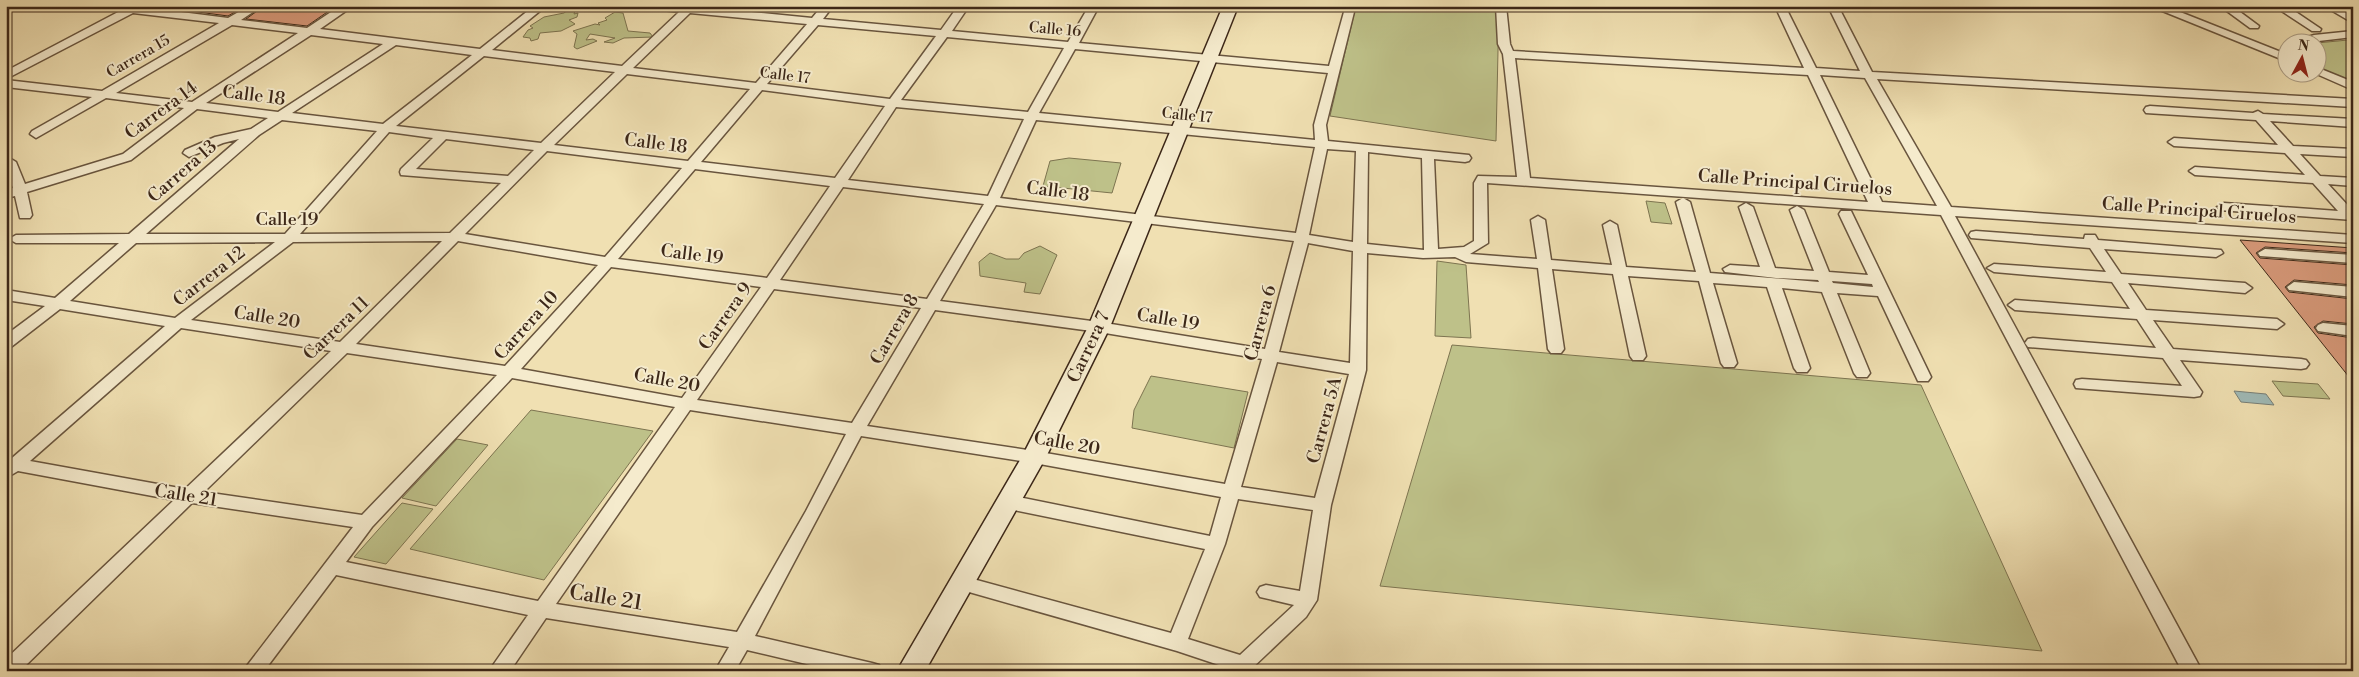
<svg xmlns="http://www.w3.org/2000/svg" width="2359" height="677" viewBox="0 0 2359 677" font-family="'Libre Bodoni',serif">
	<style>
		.green { fill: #bec189; stroke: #7d7450 }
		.water { fill: #9fbab7; stroke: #777f77 }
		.building { fill: #da9b7c; stroke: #3c2718 }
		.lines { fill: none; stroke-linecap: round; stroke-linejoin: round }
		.street-casing { stroke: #69553e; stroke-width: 3 }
		.secondary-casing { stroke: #3c2718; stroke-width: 3 }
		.street { fill: #f5ebcd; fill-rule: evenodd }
		.secondary { fill: #f5ebcd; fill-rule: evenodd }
		.labels { text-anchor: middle; stroke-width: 4; stroke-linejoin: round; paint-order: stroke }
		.far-street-label { font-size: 15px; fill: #3c2718; stroke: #f5ebcd }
		.street-label { font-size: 18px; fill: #3c2718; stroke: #f5ebcd }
		.near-street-label { font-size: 21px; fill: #3c2718; stroke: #f5ebcd }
	</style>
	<rect width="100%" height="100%" fill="#f0e0b2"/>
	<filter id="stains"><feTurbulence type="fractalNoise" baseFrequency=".004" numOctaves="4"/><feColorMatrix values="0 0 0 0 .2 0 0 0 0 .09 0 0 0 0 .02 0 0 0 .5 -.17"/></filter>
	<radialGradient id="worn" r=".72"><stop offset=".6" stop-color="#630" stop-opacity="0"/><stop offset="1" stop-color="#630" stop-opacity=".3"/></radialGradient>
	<path class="green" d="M1356 6H1499L1496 141 1330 116Z
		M569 9 575 11 574 14 578 13 577 17 569 20 575 24 561 31 540 33 538 39 531 41 530 38 523 37 528 30 533 28 530 26 544 17 564 13Z
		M615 12 623 13 628 31 650 33 653 37 624 38 613 43 604 42 615 38 590 34 586 40 593 39 597 41 577 49 574 47 577 34 573 31 595 24 600 25 598 23 607 20 605 18Z
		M2348 40 2353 44V83L2317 67V43Z
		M1069 158 1121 163 1112 193 1043 186 1050 161Z
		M1646 201 1665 203 1672 224 1651 222Z
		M1040 246 1057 255 1040 294 1024 292 1026 283 980 276 979 262 990 253 1006 259H1019L1024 253Z
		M1437 261 1466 265 1471 338 1435 336Z
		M1452 345 1921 385 2042 651 1380 586Z
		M1151 376 1248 392 1234 448 1132 428 1134 410Z
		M2272 381 2318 384 2330 399 2283 396Z
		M531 410 653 431 544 580 410 549Z
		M457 439 488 445 436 506 402 498Z
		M402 503 433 509 386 564 354 557Z"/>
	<path class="water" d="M2234 391 2266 394 2274 405 2241 402Z"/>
	<path class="building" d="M183 6H245L228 16 183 10Z
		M264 6H336L307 26 246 19Z
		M2240 240 2353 248V253L2265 247 2256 253 2260 258 2353 265V285L2294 280 2285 287 2289 292 2353 299V324L2323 321 2314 327 2318 333 2353 338V382Z"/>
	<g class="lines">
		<defs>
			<path id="street" d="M98 6H134L228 18 249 6H262L241 20 307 28 340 6H353L320 29 480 49 534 6H546L492 50 622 66 679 12 655 9 650 6H692L812 18 822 6H833L823 19 941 30 958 6H969L952 31 1068 42 1089 6H1099L1079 43 1329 66 1344 12 1342 6H1352L1354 12 1326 125 1328 141 1469 155 1471 158 1469 161 1465 162 1434 159 1438 249 1464 247 1474 241V183L1478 176 1517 177 1503 54 1498 44 1496 6H1506L1510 44 1513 51 1804 68 1775 6H1785L1816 68 1860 71 1828 6H1838L1872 72 2353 99V107L1877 79 1951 207 2353 235V243L1955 216 2202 671H2182L1941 215 1487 183 1488 243 1470 254 1537 259 1531 220 1538 216 1545 220 1551 260 1612 265 1603 225 1610 221 1617 225 1626 267 1696 272 1676 202 1683 198 1690 202 1710 273 1819 282 1818 280 1776 278 1725 272 1723 269 1730 265 1760 267 1739 207 1746 203 1753 207 1775 268 1814 271 1790 210 1797 206 1804 210 1829 272 1868 275 1839 214 1841 211H1851L1931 377 1928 381H1918L1878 296 1837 293 1870 373 1867 377H1857L1854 373 1822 292 1782 288 1810 368 1807 372H1797L1794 368 1767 287 1713 283 1737 363 1734 367H1724L1721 363 1699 281 1628 276 1646 356 1643 360H1633L1630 356 1613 274 1552 269 1564 349 1561 353H1551L1548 349 1538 268 1466 262 1455 257 1423 258 1367 253 1366 370 1331 505 1317 600 1306 617 1249 671H1226L1228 668 1177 651 962 590 956 588 953 583 956 578 962 576 1171 633 1205 549 1009 509 1003 507 1000 502 1003 497 1009 495 1210 536 1221 497 1034 463 861 436 755 636 872 663 879 665 882 671H836L747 650 735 671H715L729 647 546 618 510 671H489L528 615 336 575 264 671H243L353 527 192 503 20 671H6V659L174 500 18 471 6 478V457L12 458 165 326 60 309 11 347 6 348V335L45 306 6 300V290L55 298 119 243H16L9 239 16 235 129 234 239 139 223 143 189 157 183 153 185 150 215 137 251 129 268 118 197 109 131 160 27 192 32 215 30 218H20L15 196 6 198V190L13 188 6 169V156L16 162 25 184 123 154 184 108 106 98 36 138 30 134 32 131 92 97 6 87V80L102 91 219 23 133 13 6 79V71L120 11ZM690 13 807 24 756 83 633 68ZM232 25 298 33 192 102 116 93ZM818 25 936 36 890 99 767 84ZM311 35 383 44 278 112 206 103ZM947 37 1064 48 1028 112 901 100ZM396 45 472 55 383 124 292 113ZM1075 49 1328 73 1314 125 1315 140 1039 113ZM484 56 615 72 541 143 396 126ZM1515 58 1808 75 1868 202 1530 178ZM627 74 750 89 688 161 554 145ZM1820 75 1865 78 1937 206 1882 202ZM762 90 885 106 835 178 701 162ZM896 107 1024 119 988 196 848 180ZM282 120 377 131 285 234H146L259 135ZM1036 120 1315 147 1296 233 1000 198ZM389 132 433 138 401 169 400 172 401 175 501 183 450 233 300 234ZM446 139 534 150 508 176 416 169ZM1327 149 1356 151 1353 242 1309 235ZM547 151 682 168 605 257 465 234ZM1368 152 1422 158 1424 250 1367 244ZM695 169 830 186 767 278 618 259ZM843 187 984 204 927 299 780 280ZM996 205 1294 241 1265 349 1099 322 940 301ZM442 241 340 342 191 320 293 242ZM458 241 598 265 505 366 356 344ZM275 242 175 318 70 301 136 243ZM1308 243 1353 251 1350 363 1279 352ZM611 267 761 287 682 398 521 369ZM1832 281 1872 284 1873 287 1833 283ZM774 289 921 308 852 423 697 400ZM935 310 1099 332 1262 359 1225 484 1034 451 867 426ZM181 328 331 351 185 489 30 461ZM347 353 497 375 362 515 204 492ZM1277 362 1349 374 1315 498 1241 487ZM512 378 675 407 538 601 346 562 372 527ZM690 410 846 434 806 511 737 632 556 604ZM1238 499 1313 510 1300 591 1266 585 1260 587 1257 592 1260 597 1294 605 1240 655 1188 639 1225 544Z
				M2150 6H2165L2286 54V61Z
				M2220 6H2232L2259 26 2258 28H2250Z
				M2274 6H2287L2321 29 2320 31H2312Z
				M2324 6H2337L2353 15V23Z
				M2353 31V37L2310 42H2293L2314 35Z
				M2316 67 2353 82V90L2312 72H2316Z
				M2150 106 2253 113 2258 111 2263 114 2353 119V127L2270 121 2293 146 2353 149V157L2300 154 2320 176 2353 178V186L2328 184 2353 211V220L2219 210 2217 207 2224 203 2338 211 2313 183 2195 175 2189 171 2195 167 2305 175 2285 153 2174 146 2168 142 2174 138 2278 145 2256 120 2146 113 2144 110 2146 107Z
				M1976 231 2084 239 2085 235H2095L2098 240 2221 250 2223 253 2216 257 2104 249 2121 274 2245 283 2252 288 2245 293 2128 283 2146 310 2277 319 2284 324 2277 329 2153 320 2173 349 2301 359 2306 360 2309 364 2306 368 2301 369 2180 360 2202 392 2200 396 2194 397 2076 388 2074 384 2076 380 2082 379 2182 386 2163 358 2028 347 2025 343 2028 339 2033 338 2156 348 2137 319 2015 310 2008 305 2015 300 2130 309 2112 282 1994 272 1987 268 1994 264 2106 272 2090 248 1971 238 1969 235 1971 232Z
				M2265 249 2353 255V263L2260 256 2258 253Z
				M2294 282 2353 287V297L2289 290 2287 287Z
				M2323 323 2353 326V336L2318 331 2316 328 2318 325Z"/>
			<path id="secondary" d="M1223 6H1238L1110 327 1046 457 925 671H897L1023 455 1088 327Z"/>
		</defs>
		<use href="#street" class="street-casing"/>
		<use href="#secondary" class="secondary-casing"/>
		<use href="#street" class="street"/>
		<use href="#secondary" class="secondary"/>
	</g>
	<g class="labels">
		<g class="far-street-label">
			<text transform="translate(1055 29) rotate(5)" y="5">Calle 16</text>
			<text transform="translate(138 56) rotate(-30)" y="5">Carrera 15</text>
			<text transform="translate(785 75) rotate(7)" y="5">Calle 17</text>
			<text transform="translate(1187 115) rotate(6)" y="5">Calle 17</text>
		</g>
		<g class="street-label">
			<text transform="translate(254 95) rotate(7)" y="6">Calle 18</text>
			<text transform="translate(161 110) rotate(-36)" y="6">Carrera 14</text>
			<text transform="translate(656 143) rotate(7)" y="6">Calle 18</text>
			<text transform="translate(182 171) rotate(-41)" y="6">Carrera 13</text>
			<text transform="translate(1795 182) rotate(4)" y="6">Calle Principal Ciruelos</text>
			<text transform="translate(1058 191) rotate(7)" y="6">Calle 18</text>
			<text transform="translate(2199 210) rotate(4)" y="6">Calle Principal Ciruelos</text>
			<text x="287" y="225">Calle 19</text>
			<text transform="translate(692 254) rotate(7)" y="6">Calle 19</text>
			<text transform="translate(209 276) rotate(-38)" y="6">Carrera 12</text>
			<text transform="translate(725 316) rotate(-55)" y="6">Carrera 9</text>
			<text transform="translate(267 317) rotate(9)" y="6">Calle 20</text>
			<text transform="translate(1168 319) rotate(9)" y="6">Calle 19</text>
			<text transform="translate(1260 323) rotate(-75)" y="6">Carrera 6</text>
			<text transform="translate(526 325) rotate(-48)" y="6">Carrera 10</text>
			<text transform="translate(336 328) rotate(-44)" y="6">Carrera 11</text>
			<text transform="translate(894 329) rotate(-60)" y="6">Carrera 8</text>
			<text transform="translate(1088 347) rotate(-65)" y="6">Carrera 7</text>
			<text transform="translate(667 380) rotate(10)" y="6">Calle 20</text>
			<text transform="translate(1324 420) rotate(-75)" y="6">Carrera 5A</text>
			<text transform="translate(1067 443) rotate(10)" y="6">Calle 20</text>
			<text transform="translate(186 495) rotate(9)" y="6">Calle 21</text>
		</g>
		<g class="near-street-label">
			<text transform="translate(606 597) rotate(9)" y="7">Calle 21</text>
		</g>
	</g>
	<rect width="2359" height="677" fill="none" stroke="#f0e0b2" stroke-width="25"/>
	<rect x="8" y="8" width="2344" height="662" fill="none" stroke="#3c2718" stroke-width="2.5"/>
	<rect x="12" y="12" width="2334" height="652" fill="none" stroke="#3c2718"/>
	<g transform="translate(2302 58) rotate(7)"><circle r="24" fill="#f5ebcd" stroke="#ab9d85"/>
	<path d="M0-4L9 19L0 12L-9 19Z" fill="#8f2418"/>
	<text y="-8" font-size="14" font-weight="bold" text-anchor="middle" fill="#3c2718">N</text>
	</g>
	<rect width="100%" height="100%" filter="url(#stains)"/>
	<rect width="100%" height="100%" fill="url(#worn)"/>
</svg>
